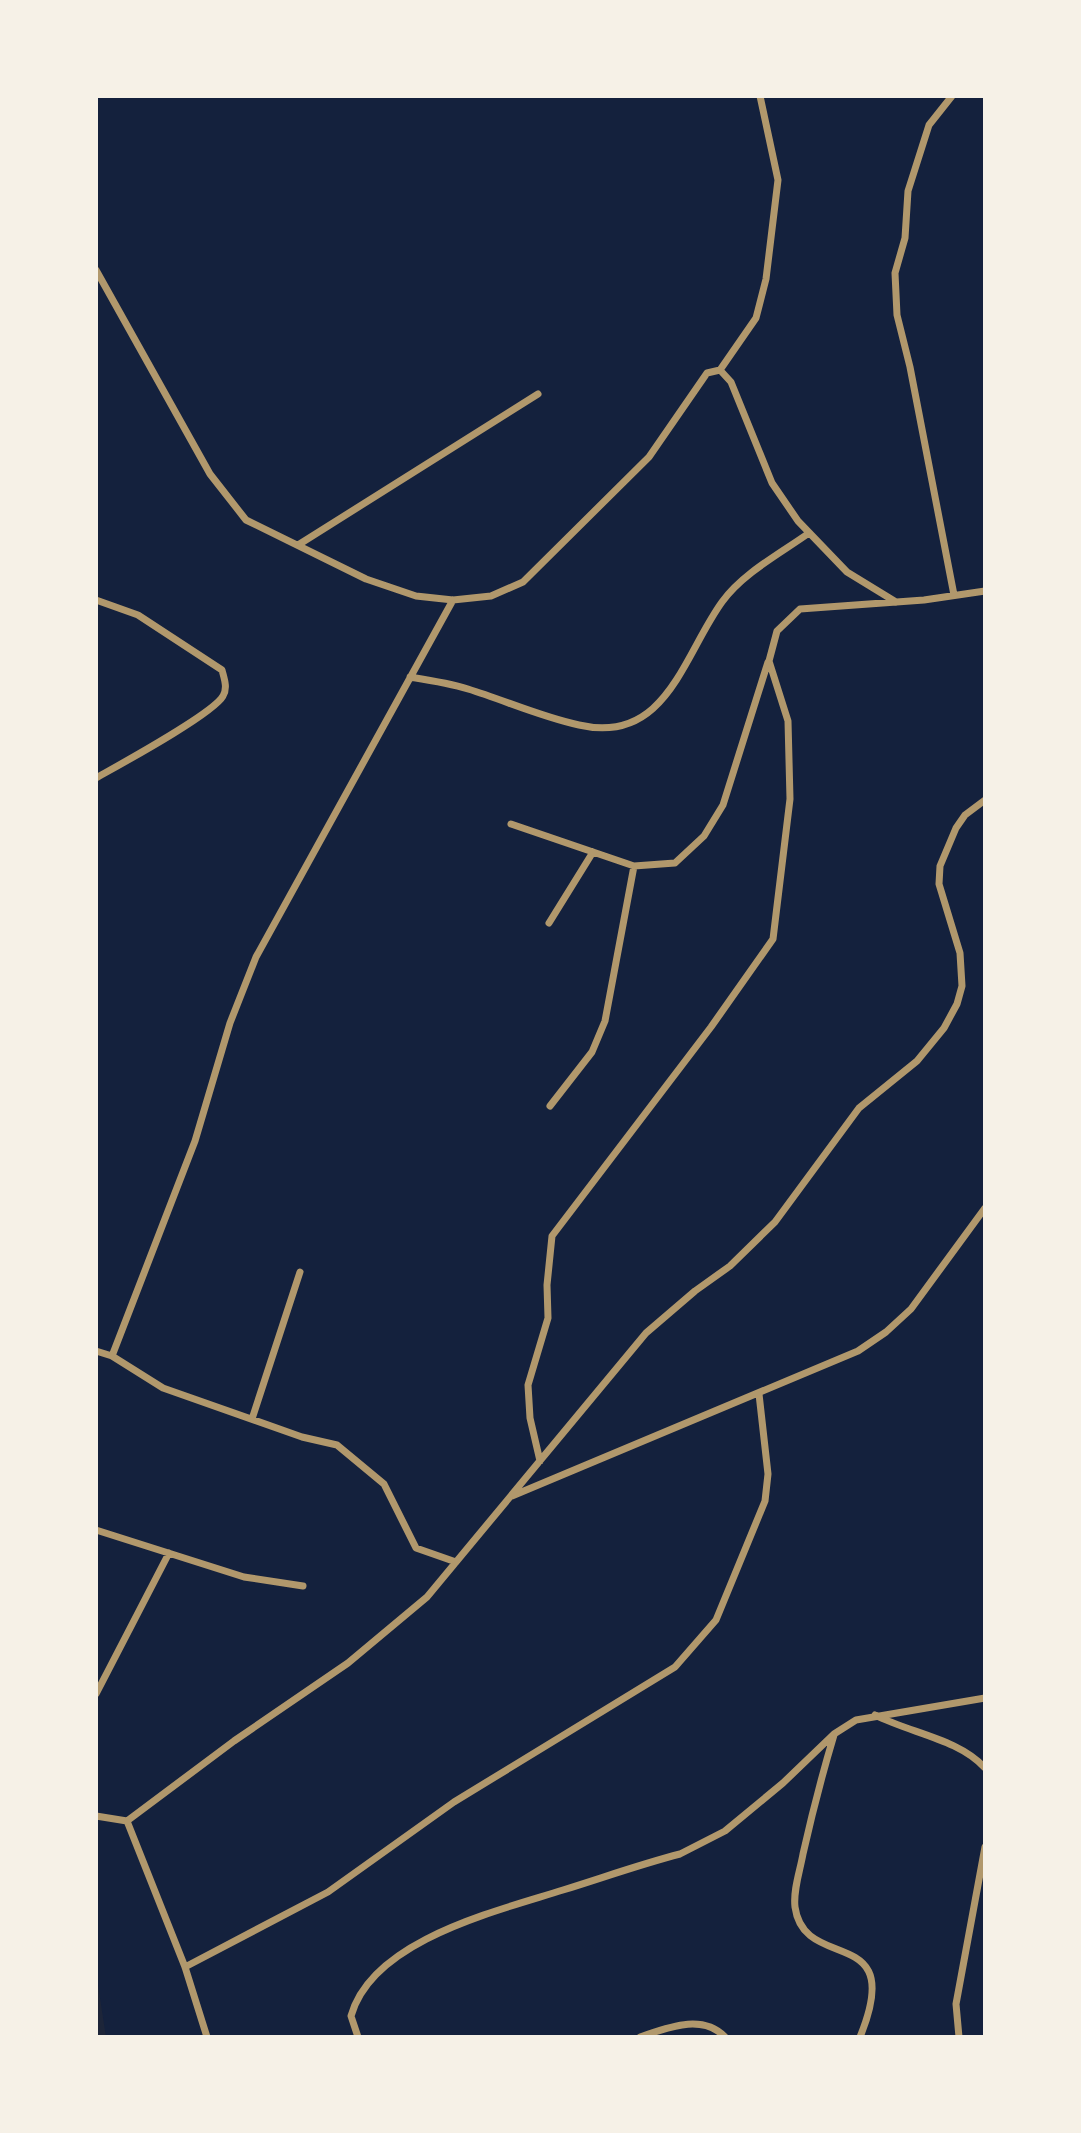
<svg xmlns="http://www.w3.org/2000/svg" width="1081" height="2133" viewBox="0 0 1081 2133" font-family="'Fira Sans',sans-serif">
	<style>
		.green { fill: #1d2539 }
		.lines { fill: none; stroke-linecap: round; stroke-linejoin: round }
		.minor { stroke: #b1986c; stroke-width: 7 }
	</style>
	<rect width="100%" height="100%" fill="#14213d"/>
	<path class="green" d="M96 1972 106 2037H96Z"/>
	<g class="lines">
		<path class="minor" d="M952 96 929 125 908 191 905 238 895 273 897 315 910 367 954 595
			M96 270 210 474 246 520 366 579 416 596 453 600 491 596 523 582 649 457 707 373 720 370 731 382 772 483 798 521 847 572 896 602
			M720 370 756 318 766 279 778 180 760 96
			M298 545 538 394
			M96 600 138 615 222 670C224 678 228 688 223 696 213 714 119 765 96 778
			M410 677C429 680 449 683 468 689 504 700 541 717 579 725 666 745 683 656 722 602 743 573 781 553 809 533
			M511 824 634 866 675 863 704 836 723 805 768 662
			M549 923 593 852
			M550 1106 592 1052 605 1021 634 866
			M96 1351 112 1356 195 1141 230 1023 256 957 453 600
			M112 1356 163 1388 302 1437 337 1445 384 1484 416 1548 456 1562
			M252 1419 300 1272
			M540 1461 530 1418 528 1385 548 1318 547 1285 552 1236 711 1027 773 939 790 799 788 721 769 661 777 631 800 609 924 600 985 591
			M512 1496 858 1351 886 1332 911 1309 985 1208
			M96 1530 244 1577 303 1586
			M96 1694 169 1553
			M875 1715C910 1733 959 1739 985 1768
			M834 1735C822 1775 812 1814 803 1854 800 1871 793 1890 795 1907 804 1974 907 1922 860 2037
			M96 1816 127 1821
			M127 1821 234 1741 348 1663 427 1597 646 1333 695 1291 730 1266 775 1222 859 1108 917 1061 944 1028 957 1004 962 986 960 953 939 884 940 866 956 828 965 815 985 800
			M127 1821 185 1967 207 2037
			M185 1967 328 1892 454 1802 675 1667 716 1620 765 1501 768 1474 759 1394
			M358 2037 351 2016C372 1940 497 1911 563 1890 602 1878 641 1864 680 1854L725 1831 783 1783 834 1734 856 1720 985 1698
			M640 2037C667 2028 702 2013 725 2037
			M959 2037 956 2004 985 1847"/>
	</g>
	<rect width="1081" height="2133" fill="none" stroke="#f6f1e7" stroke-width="196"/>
</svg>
